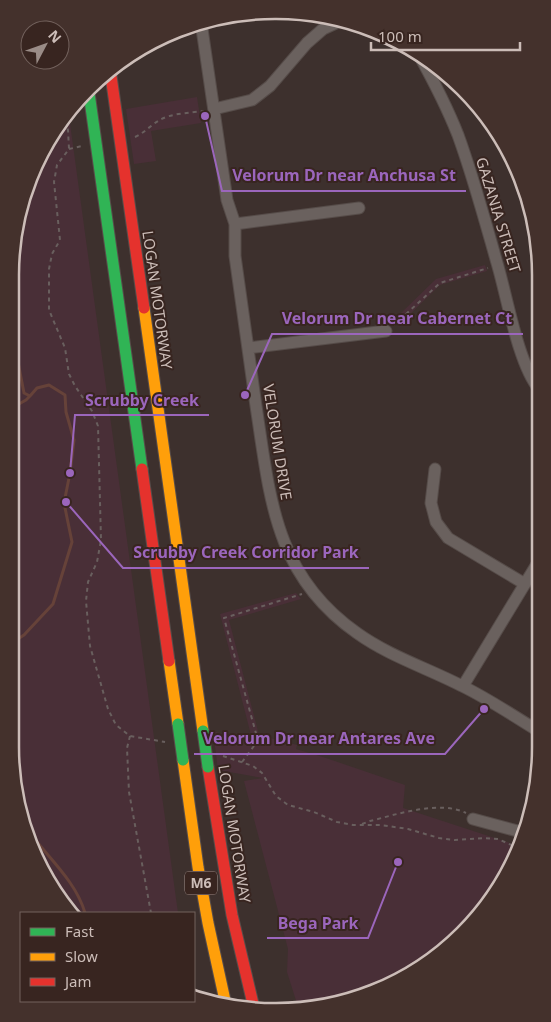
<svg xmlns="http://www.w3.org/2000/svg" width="551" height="1022" viewBox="0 0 551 1022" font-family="'Noto Sans',sans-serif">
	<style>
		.green { fill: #492f37 }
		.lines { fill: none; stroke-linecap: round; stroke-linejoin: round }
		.stream { stroke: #664239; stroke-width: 3 }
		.street-casing { stroke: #564c49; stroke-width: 13 }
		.fast-casing { stroke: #584d4a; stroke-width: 13 }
		.slow-casing { stroke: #584d4a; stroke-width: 13 }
		.jam-casing { stroke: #584d4a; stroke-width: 13 }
		.path { stroke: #695f5e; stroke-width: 2; stroke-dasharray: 4 4; stroke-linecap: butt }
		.street { stroke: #6a615e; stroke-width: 11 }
		.fast { stroke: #30b455; stroke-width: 11 }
		.slow { stroke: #ff9f0a; stroke-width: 11 }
		.jam { stroke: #e5322d; stroke-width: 11 }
		.fast-bridge-casing { stroke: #584d4a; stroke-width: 13; stroke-linecap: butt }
		.fast-bridge { stroke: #30b455; stroke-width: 11 }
		.labels { text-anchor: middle; stroke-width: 4; stroke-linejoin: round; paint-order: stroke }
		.shield { fill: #382520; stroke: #a08f8a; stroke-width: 1 }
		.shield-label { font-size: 14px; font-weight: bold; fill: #ccbdb8 }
		.street-label { font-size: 15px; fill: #ccbdb8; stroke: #382520 }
		.rim { fill: none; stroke: #ccbdb8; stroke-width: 2.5 }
		.leader { fill: none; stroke: #9b66bc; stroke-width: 2 }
		.callout-dot { fill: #9b66bc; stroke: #382520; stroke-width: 2 }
		.callout-label { font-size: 16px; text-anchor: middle; font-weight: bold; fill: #9b66bc; stroke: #382520; stroke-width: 4; stroke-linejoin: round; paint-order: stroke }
	</style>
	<rect width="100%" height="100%" fill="#3d302d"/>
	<path class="green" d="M197 97 201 123 151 131 156 161 134 164 126 109Z
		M69 116 178 913H70L65 908 24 832 10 746 11 258 19 206 45 143Z
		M485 265 487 271 440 285 404 320 399 315 436 279Z
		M296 593 301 599 229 620 259 735 297 745 296 749 326 758 405 785 403 808 519 846 506 879 451 946 377 992 299 1010 287 972 288 949 244 781 263 778 218 770 213 731 253 743 220 614Z"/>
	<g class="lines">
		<path class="stream" d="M10 409 26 400 30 396
			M10 644 24 635 53 604 72 542 64 503 70 473 74 440 66 412 65 395 49 385 37 388 30 396 24 393 12 331 10 329
			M22 817C25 823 29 830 33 837 51 860 77 884 85 913"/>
		<defs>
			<path id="street" d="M201 22 227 200 235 224V256C242 306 249 356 256 406 270 497 274 575 357 633 389 656 427 668 462 686 489 699 515 717 540 732
				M418 53C433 80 447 107 458 135 473 176 485 221 497 263 507 296 518 364 539 389
				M214 109 252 100 270 86 307 43 323 29 338 22
				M235 224 359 208
				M248 348 386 331
				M435 469 431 503 436 522 448 538 525 584
				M463 686 540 559
				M473 819 525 833"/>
			<path id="fast" d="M89 93 142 469"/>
			<path id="slow" d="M144 308 203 731
				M169 661 178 724
				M183 760 198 867 208 923 226 1005"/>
			<path id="jam" d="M110 69 144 308
				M142 469 169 661
				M208 767 232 915 254 1008"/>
		</defs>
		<use href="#street" class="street-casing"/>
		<use href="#fast" class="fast-casing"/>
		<use href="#slow" class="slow-casing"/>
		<use href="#jam" class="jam-casing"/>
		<path class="path" d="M65 121 68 130 69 149 57 165 54 182 60 240 52 254 49 269V310L65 348 69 374 75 386 92 411 98 426 101 540 97 562 88 582 86 601 90 646 108 709 116 725 130 736 165 742
			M135 137C144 133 150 126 158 121 170 113 190 113 204 111
			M69 149 82 146
			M394 325 440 283 488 268
			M130 736 127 748 129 792 151 913
			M223 756 253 766 262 773 276 796 288 805 314 812 337 822 353 825H381L408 829 439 838 455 840 484 838 498 839 518 848
			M242 762 254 746 257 737 224 618 302 594
			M362 824 370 821C398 814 440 800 466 813"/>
		<use href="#street" class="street"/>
		<use href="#fast" class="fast"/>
		<use href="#slow" class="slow"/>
		<use href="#jam" class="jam"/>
		<defs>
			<path id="fast-bridge" d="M178 724 183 760
				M203 731 208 767"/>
		</defs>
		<use href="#fast-bridge" class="fast-bridge-casing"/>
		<use href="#fast-bridge" class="fast-bridge"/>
	</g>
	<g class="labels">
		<rect class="shield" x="185" y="871.5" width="32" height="23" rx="4"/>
		<g class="shield-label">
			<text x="201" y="888">M6</text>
		</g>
		<g class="street-label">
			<text transform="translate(498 215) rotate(73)" y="5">GAZANIA STREET</text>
			<text transform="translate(157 300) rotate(82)" y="5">LOGAN MOTORWAY</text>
			<text transform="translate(277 442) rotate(81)" y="5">VELORUM DRIVE</text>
			<text transform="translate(234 834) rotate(81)" y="5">LOGAN MOTORWAY</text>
		</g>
	</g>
	<path d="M0 0H551V1022H0ZM275 19H276A256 256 0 0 1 532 275V747A256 256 0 0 1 276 1003H275A256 256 0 0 1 19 747V275A256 256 0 0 1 275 19Z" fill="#44312c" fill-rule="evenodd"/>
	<path class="rim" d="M275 19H276A256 256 0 0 1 532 275V747A256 256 0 0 1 276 1003H275A256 256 0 0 1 19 747V275A256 256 0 0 1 275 19Z"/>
	<path class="leader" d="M205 116L222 191H466M245 395L272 334H523M70 473L75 415H209M66 502L123 568H369M484 709L445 754H194M398 862L368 938H267"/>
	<g class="callout-dot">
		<circle cx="205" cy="116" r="5"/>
		<circle cx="245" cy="395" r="5"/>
		<circle cx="70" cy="473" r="5"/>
		<circle cx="66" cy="502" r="5"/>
		<circle cx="484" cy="709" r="5"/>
		<circle cx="398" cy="862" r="5"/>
	</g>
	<g class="callout-label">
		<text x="344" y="181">Velorum Dr near Anchusa St</text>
		<text x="397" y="324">Velorum Dr near Cabernet Ct</text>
		<text x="142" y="406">Scrubby Creek</text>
		<text x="246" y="558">Scrubby Creek Corridor Park</text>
		<text x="319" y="744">Velorum Dr near Antares Ave</text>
		<text x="318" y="929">Bega Park</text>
	</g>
	<rect x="20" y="912" width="175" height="90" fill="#382520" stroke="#73625d"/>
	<rect x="30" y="928" width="25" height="8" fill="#30b455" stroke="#73625d"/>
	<text x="65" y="937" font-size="15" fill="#ccbdb8">Fast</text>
	<rect x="30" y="953" width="25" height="8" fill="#ff9f0a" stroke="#73625d"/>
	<text x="65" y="962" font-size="15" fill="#ccbdb8">Slow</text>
	<rect x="30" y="978" width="25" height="8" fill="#e5322d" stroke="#73625d"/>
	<text x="65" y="987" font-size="15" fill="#ccbdb8">Jam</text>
	<g transform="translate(45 45) rotate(49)"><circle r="24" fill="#382520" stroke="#73625d"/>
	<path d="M0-4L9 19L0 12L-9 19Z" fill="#9a8c87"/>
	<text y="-8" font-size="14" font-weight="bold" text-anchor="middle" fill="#ccbdb8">N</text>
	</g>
	<path d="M371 42v8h149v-8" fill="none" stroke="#ccbdb8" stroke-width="2.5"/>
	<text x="378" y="42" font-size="15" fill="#ccbdb8" stroke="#382520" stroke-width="4" paint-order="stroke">100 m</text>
</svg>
